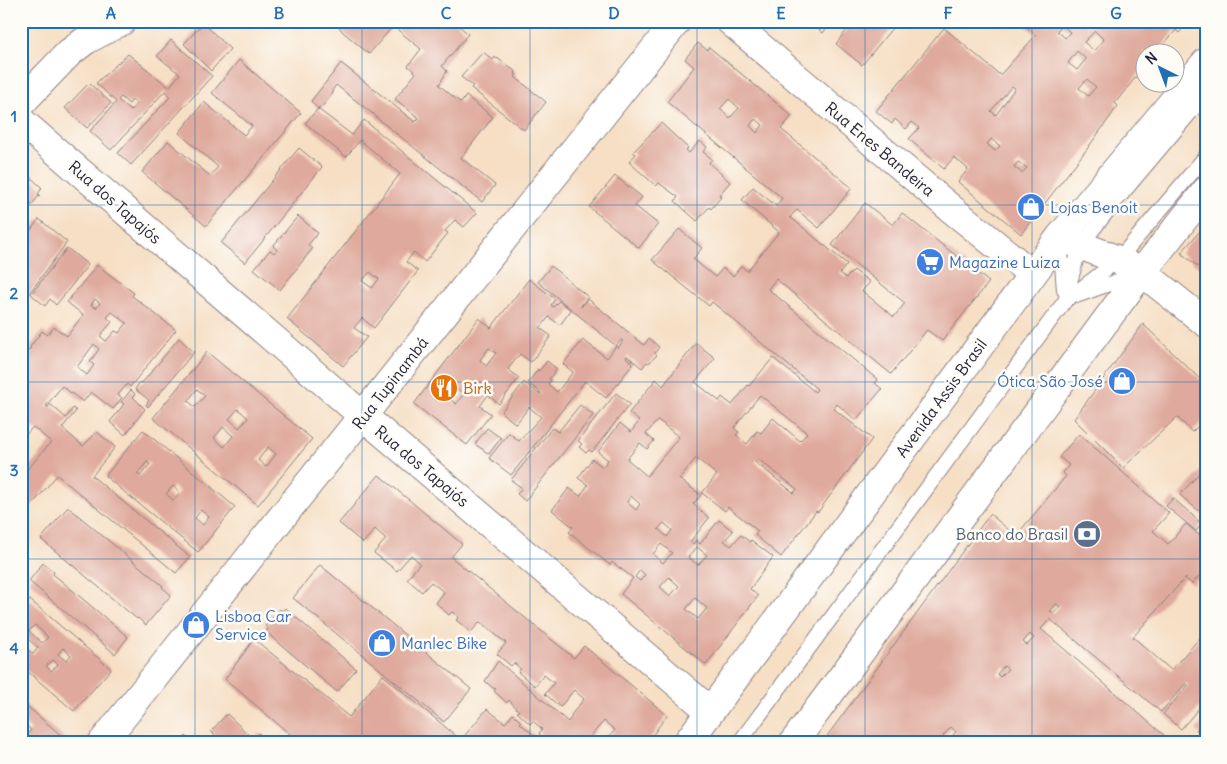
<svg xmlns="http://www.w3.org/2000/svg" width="1227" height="764" viewBox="0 0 1227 764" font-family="Delius,sans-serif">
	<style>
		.building { fill: #dfaa9d; fill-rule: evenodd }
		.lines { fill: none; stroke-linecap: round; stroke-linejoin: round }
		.service-casing { stroke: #8c8080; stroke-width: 16 }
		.minor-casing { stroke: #8c8080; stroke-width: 30 }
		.tertiary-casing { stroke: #8c8080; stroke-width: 30 }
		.secondary-casing { stroke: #8c8080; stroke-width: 30 }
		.service { stroke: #fff; stroke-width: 14 }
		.minor { stroke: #fff; stroke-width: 28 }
		.tertiary { stroke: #fff; stroke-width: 28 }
		.secondary { stroke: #fff; stroke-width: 28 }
		.grid { fill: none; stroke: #1f6fb2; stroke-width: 1; stroke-opacity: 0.55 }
		.labels { text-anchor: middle; stroke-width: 5; stroke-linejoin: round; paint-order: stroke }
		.street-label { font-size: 16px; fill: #22223b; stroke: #fdfcf7 }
		.shop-label { font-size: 16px; fill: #366cbe; stroke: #fdfcf7; text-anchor: start }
		.food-label { font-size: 16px; fill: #c56008; stroke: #fdfcf7; text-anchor: start }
		.service-label { font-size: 16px; fill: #4e5e75; stroke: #fdfcf7; text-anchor: end }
		.neatline { fill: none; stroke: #1f6fb2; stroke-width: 2 }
		.grid-label { font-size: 16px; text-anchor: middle; font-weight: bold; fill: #1f6fb2 }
	</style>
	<rect width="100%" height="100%" fill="#fdfcf7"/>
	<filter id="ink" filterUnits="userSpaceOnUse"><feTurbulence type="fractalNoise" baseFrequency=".02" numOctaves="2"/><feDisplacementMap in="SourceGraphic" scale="10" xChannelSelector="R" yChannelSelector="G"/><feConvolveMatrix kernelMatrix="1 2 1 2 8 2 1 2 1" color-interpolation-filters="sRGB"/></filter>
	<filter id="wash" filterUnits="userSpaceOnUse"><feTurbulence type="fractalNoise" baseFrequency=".0096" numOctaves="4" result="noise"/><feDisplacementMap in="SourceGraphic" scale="20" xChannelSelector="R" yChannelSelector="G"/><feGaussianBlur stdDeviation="1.12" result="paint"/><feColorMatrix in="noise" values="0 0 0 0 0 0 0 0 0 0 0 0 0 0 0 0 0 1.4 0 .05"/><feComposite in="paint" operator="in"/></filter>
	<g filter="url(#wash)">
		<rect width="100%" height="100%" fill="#f6dfc5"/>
		<g id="blocks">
			<path class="building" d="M334 21H425L428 24 430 21H454L468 34 442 66 447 71 439 85 461 103 466 96 493 117 461 158 495 185 482 202 377 118 373 113V114L336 85 332 91 333 93 321 108 319 107 318 109 352 135 364 120 477 213 464 227 455 220 445 231 448 233 425 262 414 252 406 262 418 271 374 328 362 318 354 328 367 337 343 366 287 319 400 174 360 140 346 157 305 123 318 109 311 101 341 63 415 122 419 118 395 99 416 73 408 66 421 49 393 26 369 54 343 32ZM370 272 379 279 372 288 362 281Z
				M808 21H833L823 33Z
				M854 21H898L862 65 836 44Z
				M1020 21H1083L1088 26 1092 21H1190L1179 33 1176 30 1157 52H1144V67L1115 103 1118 106 1087 149 1021 234 958 182 968 169 954 157 944 169 909 139 919 128 912 122 906 129 895 119 892 124 876 111 944 28 1000 75 1036 35ZM1062 25 1070 32 1065 38 1057 31ZM1095 31 1104 40 1094 51 1084 42ZM1077 51 1086 59 1077 70 1068 63ZM1087 79 1096 87 1088 96 1079 88ZM1012 86 1015 88 996 115 991 111ZM991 139 1000 146 995 151 987 144ZM1018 162 1027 168 1022 173 1014 167Z
				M203 23 230 49 211 71 184 44Z
				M171 40 212 76 131 165 118 153 170 97 165 91 111 150 90 131 116 102 96 83 128 54 169 87 180 74 157 56ZM121 97 129 104 132 100 137 104 131 111 118 100Z
				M698 43 707 50 709 47 792 116 781 129 852 188 819 228 797 210 790 217 847 264 840 273 846 278 854 270 870 282 862 291 894 317 905 303 832 245 865 203 893 225 902 213 989 282 942 341 927 330 891 374 776 279 768 289 878 380 875 383 882 389 856 420 837 404 834 409 872 439 818 512 816 511 781 557 755 535 758 531 728 507 725 511 702 493 717 475 696 458 679 479 701 495 693 504 709 518 690 542 693 544 696 540 700 544 719 520 733 531 724 541 731 546 741 535 750 542 751 540 773 557 750 589 758 596 706 665 621 594 633 578 612 562 610 565 569 532 573 527 552 510 569 488 580 496 588 485 578 478 592 459 603 467 608 460 598 452 620 423 631 432 639 421 629 413 656 379 663 386 696 343 715 358 695 382 719 401 722 397 732 405 748 385 749 386 773 358 815 392 817 389 712 302 709 306 652 260 679 229 702 248 693 259 715 277 723 268 733 276 741 266 747 271 779 232 742 200 753 187 776 206 782 198 667 102 694 67 685 59ZM729 99 739 108 730 118 720 109ZM754 120H757L763 125 757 133 750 126ZM760 395 807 433 800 441 773 418 761 433 757 431 747 444 736 435 739 432 734 428ZM658 420 679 437 647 476 627 459 640 443 647 449 654 441 646 434ZM758 459 797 489 794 493 755 462ZM631 496 640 504 636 510 627 502ZM664 523 672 530 667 537 658 529ZM661 544 672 553 663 563 653 554ZM697 547 707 555 698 565 688 557ZM640 570 645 575 640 581 635 577ZM669 577 679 586 670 596 660 587ZM695 598 707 608 698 619 686 609Z
				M483 52 493 60 495 57 497 59V58L516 72 515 74 517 75 515 77 546 102 524 130 471 88 473 86 461 77Z
				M239 60 301 113 206 226 142 172 168 141 210 176 218 167 179 133 204 102 244 135 252 126 212 93Z
				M89 83 111 103 87 128 65 108Z
				M661 123 688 148 686 150 689 153 700 141 707 147 703 152 712 159 709 163 730 182 719 195 721 197 711 209 709 207 697 221 675 201 678 197 659 183 656 186 629 162 636 154 633 152Z
				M299 148 322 167 245 263 221 243Z
				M26 173 42 188 38 194 40 195 38 197 21 218V174L24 176Z
				M615 176 642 197 635 206 658 224 639 248 589 207Z
				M298 216 318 233 308 245 312 249 280 290 254 269 270 250 274 253 277 250 273 246Z
				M39 219 67 242 28 295 24 292 21 296V243Z
				M1206 224V273L1181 253Z
				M67 248 88 265 56 305 50 299 45 306 31 294Z
				M97 265 134 293 132 296 176 330 130 387 127 384 118 395 122 398 113 409 91 392 83 402 62 386 46 406 48 407 50 404 66 418 73 408 76 411 62 428 83 446 97 432 115 447 92 476 190 557 176 573 57 475 27 511 21 507V477L51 442 33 427 21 440V357L31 348 30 347 42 331 47 335 54 327 67 336 83 315 67 302ZM95 299 100 303 96 308 91 305ZM112 312 127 323 119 333 115 331 106 341 100 336 112 322 107 317ZM94 344 99 349 90 362 94 365 87 375 77 367Z
				M551 266 588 297 581 306V307L588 299 644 345 649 338 659 347 655 353 657 355 649 363 647 362 642 368 627 356 626 357 633 364 606 398 585 381 511 475 489 458 509 433 519 441 541 417 529 407 516 424 501 412 524 382 539 394 541 393 528 383 538 369 539 371 547 361 557 369 549 379 551 380 548 384 557 392 573 372 563 364 583 340 607 358 616 346 618 348 623 341 621 340 616 346 538 282Z
				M529 279 555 299 551 305 553 307 559 301 571 310 560 325 549 317 540 328 551 336 531 362 520 354 508 369 519 378 499 404 488 395 480 406 491 414 467 445 414 404 479 318 491 328ZM489 348 496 353 486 366 480 360ZM457 389 464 394 456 404 450 399Z
				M1143 324 1206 385V418L1192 432 1177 417 1123 468 1074 419Z
				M179 338 194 352 148 407 146 405 149 400 135 389 140 382 142 383Z
				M207 352 312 439 258 505 153 418ZM197 389 205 396 195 407 188 401ZM238 409 248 418 239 428 229 419ZM223 427 233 436 224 447 214 438ZM268 447 276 454 266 467 258 460Z
				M131 390 135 394 133 397 145 409 125 435 110 422 124 404 121 402Z
				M616 393 630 404 592 452 589 450 586 453 579 447 582 444 578 441Z
				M580 405 593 415 525 501 517 494 522 488 511 480 552 428 558 432Z
				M487 428 501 438 489 454 475 444Z
				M143 430 235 507 198 552 105 476ZM147 462 150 464 140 476 137 474ZM173 486 180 492 173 500 166 494ZM201 510 209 517 203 525 195 518Z
				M1079 434 1169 513 1153 531 1168 544 1186 524 1206 541V569L1192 584 1185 578 1133 637 1171 670 1206 631V700L1181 729 1163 714 1188 685 1186 683 1161 712 1050 619 1041 629 1173 743H822L990 514 1016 536 1066 476 1063 473 1069 465 1059 457ZM1056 604 1060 606 1054 613 1050 611ZM1030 634 1034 638 1027 645 1023 642ZM1004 666 1008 669 1000 677 997 674ZM951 727 956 732 948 740 943 736Z
				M1206 465V517L1180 495Z
				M379 475 462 544 451 557 574 658 584 646 667 715 647 743H604L615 730 604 721 588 739 592 743H549L539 734 542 729 533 721 530 724 517 712 519 711 509 700 507 703 494 691 496 689 493 688 485 681 498 661 568 722 572 716 571 715 584 699 574 690 560 707 545 694 554 683 544 675 535 686 518 672 521 669 514 663 511 666 497 654 506 643 480 622 471 632 456 620 459 617 452 612 449 615 436 603 444 592 431 582 422 592 407 579 420 563 411 555 397 571 374 553 386 539 375 529 363 543 339 523Z
				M1173 498 1202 524 1196 531 1166 506Z
				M68 507 163 586 162 587 171 595 146 625 138 618 137 619 41 539Z
				M43 563 54 572 53 574 128 637 115 654 29 581Z
				M320 565 471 689 444 722 293 598Z
				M30 600 111 669 74 711 21 666V644L33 654 38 648 25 636 21 640V610ZM35 625 48 637 42 643 29 631ZM63 648 71 655 66 661 58 654ZM53 660 58 665 51 671 46 666Z
				M285 608 356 669 337 692 266 632 268 629 265 626 280 609 282 611Z
				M254 639 349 717 383 675 461 740 487 709 505 723 513 714 521 722 520 723 537 738 532 743H507L499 737 495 743H300L225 679Z
				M21 701 70 743H21V734L25 737 31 730 25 724 21 727Z
				M227 714 253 739 259 733 268 743H223L211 731Z
				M1206 718V739L1196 730Z
				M186 736 193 743H180Z"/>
		</g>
	</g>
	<g filter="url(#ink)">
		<use href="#blocks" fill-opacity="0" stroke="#8c8080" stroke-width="1"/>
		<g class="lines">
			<defs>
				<path id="service" d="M1060 239 1064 290
					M1079 295 1134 275
					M1065 301 1080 246 1115 202 1206 94
					M739 743 1065 301 1118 260 1206 156"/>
				<path id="minor" d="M21 121 363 416 710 711
					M102 743 677 21"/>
				<path id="tertiary" d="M730 21 949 207 1032 274
					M21 103 69 53 86 40 122 21"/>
				<path id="secondary" d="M1060 237 1118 260 1142 272 1206 323
					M687 743 1060 237 1206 62
					M793 743 1142 272 1206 191"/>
			</defs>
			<use href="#service" class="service-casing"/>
			<use href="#minor" class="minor-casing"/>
			<use href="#tertiary" class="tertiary-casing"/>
			<use href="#secondary" class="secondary-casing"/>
			<use href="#service" class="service"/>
			<use href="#minor" class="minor"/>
			<use href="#tertiary" class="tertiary"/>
			<use href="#secondary" class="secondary"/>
		</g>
	</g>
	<path class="grid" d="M195 21V743M362 21V743M530 21V743M697 21V743M865 21V743M1032 21V743M21 205H1206M21 382H1206M21 559H1206"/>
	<defs>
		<symbol id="shop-disc" viewBox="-11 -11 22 22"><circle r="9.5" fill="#3f7fe0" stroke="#fdfcf7"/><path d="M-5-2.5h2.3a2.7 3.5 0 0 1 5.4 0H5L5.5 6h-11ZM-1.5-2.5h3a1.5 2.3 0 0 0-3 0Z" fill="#fff"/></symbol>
		<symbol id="supermarket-disc" viewBox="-11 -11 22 22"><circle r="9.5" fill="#3f7fe0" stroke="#fdfcf7"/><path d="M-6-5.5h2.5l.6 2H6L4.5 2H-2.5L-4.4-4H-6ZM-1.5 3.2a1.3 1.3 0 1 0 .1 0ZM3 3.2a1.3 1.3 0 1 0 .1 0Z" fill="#fff"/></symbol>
		<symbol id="restaurant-disc" viewBox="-11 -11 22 22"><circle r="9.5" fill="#e8710a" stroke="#fdfcf7"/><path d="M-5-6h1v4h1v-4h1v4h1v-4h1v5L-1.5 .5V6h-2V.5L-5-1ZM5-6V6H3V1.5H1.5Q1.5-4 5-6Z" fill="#fff"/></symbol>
		<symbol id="bank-disc" viewBox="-11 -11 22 22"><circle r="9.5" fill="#5c6f8a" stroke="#fdfcf7"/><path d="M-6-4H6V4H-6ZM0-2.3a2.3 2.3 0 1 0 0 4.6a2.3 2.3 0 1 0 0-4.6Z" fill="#fff"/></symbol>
	</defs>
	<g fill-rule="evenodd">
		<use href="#shop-disc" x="1015" y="191" width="32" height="32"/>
		<use href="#supermarket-disc" x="914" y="246" width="32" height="32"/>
		<use href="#shop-disc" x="1106" y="365" width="32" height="32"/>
		<use href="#restaurant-disc" x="428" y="372" width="32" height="32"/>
		<use href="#bank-disc" x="1071" y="518" width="32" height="32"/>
		<use href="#shop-disc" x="180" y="609" width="32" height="32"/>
		<use href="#shop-disc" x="366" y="627" width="32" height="32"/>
	</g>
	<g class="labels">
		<g class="street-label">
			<text transform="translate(880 149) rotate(40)" y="6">Rua Enes Bandeira</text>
			<text transform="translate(115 202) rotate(41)" y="6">Rua dos Tapajós</text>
			<text transform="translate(390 383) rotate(-52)" y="6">Rua Tupinambá</text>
			<text transform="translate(941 398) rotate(-54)" y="6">Avenida Assis Brasil</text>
			<text transform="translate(422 466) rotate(40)" y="6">Rua dos Tapajós</text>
		</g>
		<g class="shop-label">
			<text x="1050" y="213">Lojas Benoit</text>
			<text x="949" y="268">Magazine Luiza</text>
			<text x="1103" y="387" text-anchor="end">Ótica São José</text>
			<text x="215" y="622">Lisboa Car<tspan x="215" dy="18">Service</tspan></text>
			<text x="401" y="649">Manlec Bike</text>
		</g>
		<g class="food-label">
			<text x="463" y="394">Birk</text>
		</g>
		<g class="service-label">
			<text x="1068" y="540">Banco do Brasil</text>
		</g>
	</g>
	<rect width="1227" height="764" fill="none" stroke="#fdfcf7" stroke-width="55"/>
	<g transform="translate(1160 68) rotate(318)"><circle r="24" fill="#fdfcf7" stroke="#a5a5ac"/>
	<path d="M0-4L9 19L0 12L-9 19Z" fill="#1f6fb2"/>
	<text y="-8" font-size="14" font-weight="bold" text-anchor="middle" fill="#22223b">N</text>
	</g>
	<rect x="28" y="28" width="1172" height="708" class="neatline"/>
	<g class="grid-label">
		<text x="111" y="19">A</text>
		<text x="279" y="19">B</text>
		<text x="446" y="19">C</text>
		<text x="614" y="19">D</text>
		<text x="781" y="19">E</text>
		<text x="948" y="19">F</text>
		<text x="1116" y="19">G</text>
		<text x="14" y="122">1</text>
		<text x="14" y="299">2</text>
		<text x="14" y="476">3</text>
		<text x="14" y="654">4</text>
	</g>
</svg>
